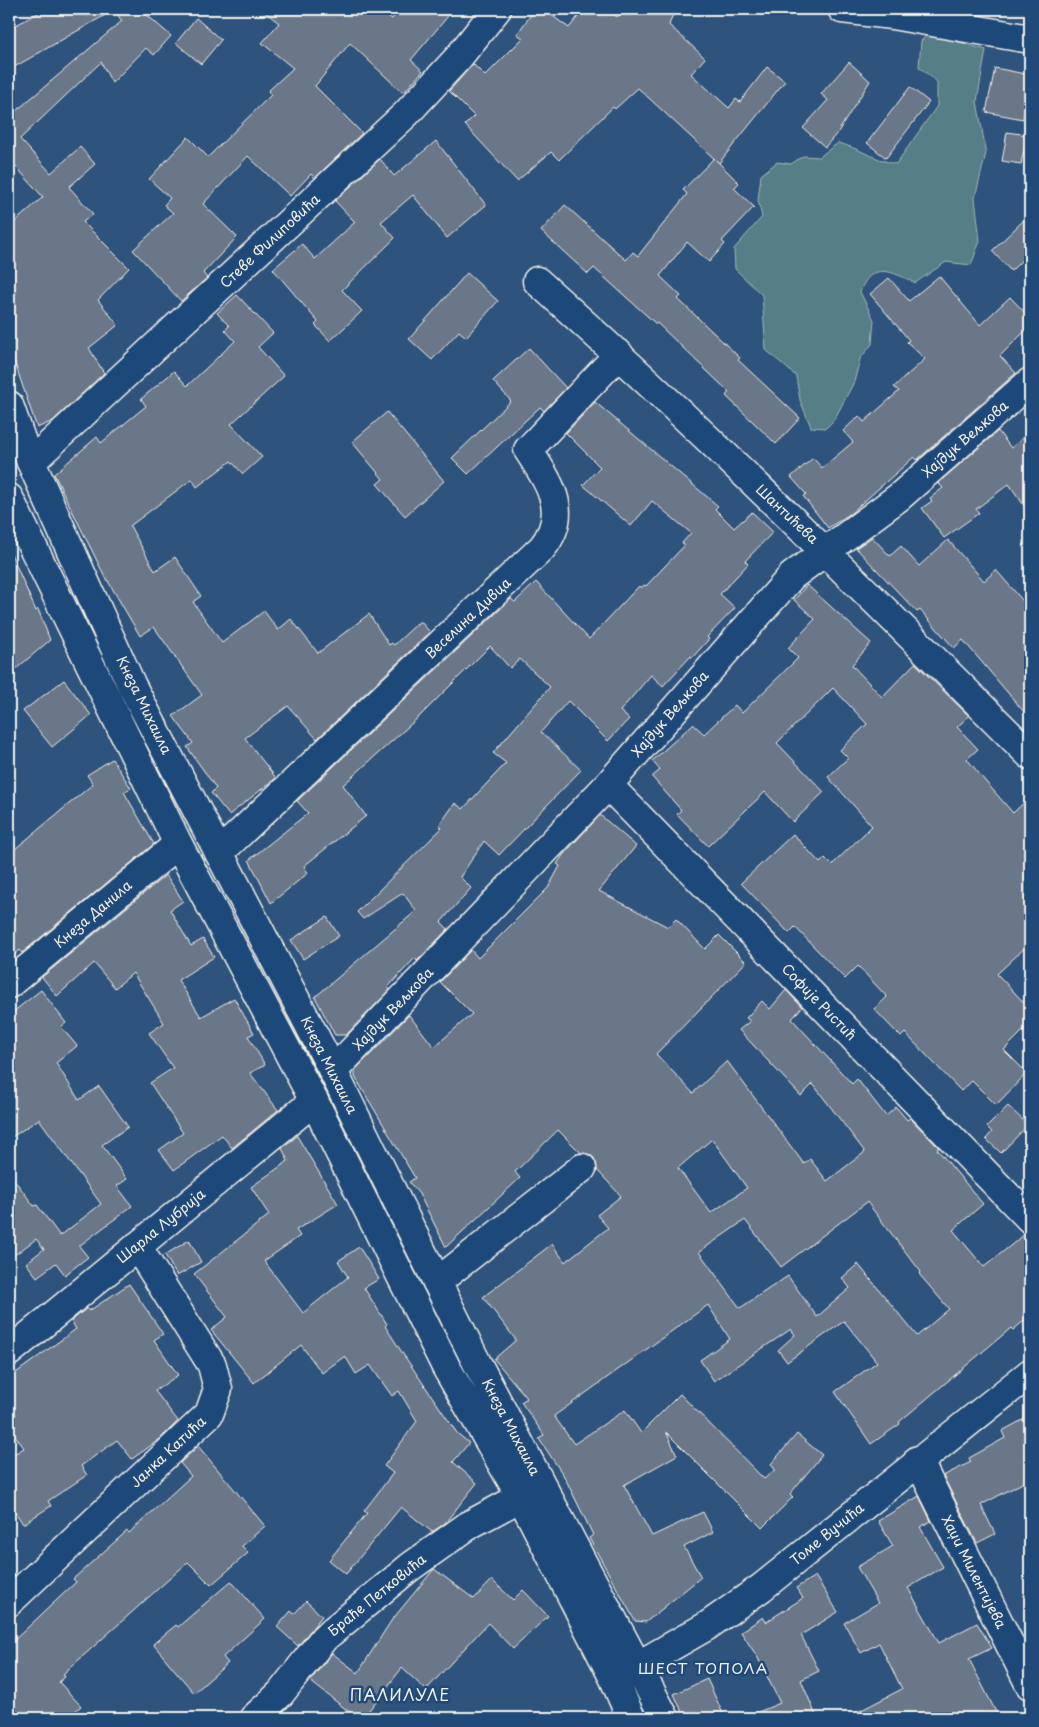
<svg xmlns="http://www.w3.org/2000/svg" width="1039" height="1727" viewBox="0 0 1039 1727" font-family="'Playpen Sans',sans-serif">
	<style>
		.green { fill: #567e86; stroke: #a5b8b7 }
		.building { fill: #6b7789; stroke: #f4f1e8; fill-rule: evenodd }
		.lines { fill: none; stroke-linecap: round; stroke-linejoin: round }
		.minor-casing { stroke: #f4f1e8; stroke-width: 31 }
		.major-casing { stroke: #f4f1e8; stroke-width: 31 }
		.minor { stroke: #1f4a7a; stroke-width: 28 }
		.major { stroke: #1f4a7a; stroke-width: 28 }
		.labels { text-anchor: middle; stroke-width: 5; stroke-linejoin: round; paint-order: stroke }
		.street-label { font-size: 14px; fill: #f4f1e8; stroke: #1f4a7a }
		.neighbourhood-label { font-size: 15px; letter-spacing: 1px; fill: #f4f1e8; stroke: #1f4a7a }
		.quarter-label { font-size: 16px; letter-spacing: 1px; fill: #f4f1e8; stroke: #1f4a7a }
	</style>
	<rect width="100%" height="100%" fill="#2e537d"/>
	<filter id="ink" filterUnits="userSpaceOnUse"><feTurbulence type="fractalNoise" baseFrequency=".02" numOctaves="2"/><feDisplacementMap in="SourceGraphic" scale="10" xChannelSelector="R" yChannelSelector="G"/><feConvolveMatrix kernelMatrix="1 2 1 2 8 2 1 2 1" color-interpolation-filters="sRGB"/></filter>
	<g filter="url(#ink)">
		<path class="green" d="M929 33 986 50 977 101 986 153 975 198 980 241 971 265 946 262 915 283C892 271 871 261 860 292L874 320 872 344 860 359 854 382 834 420 826 428 811 427 800 400 796 376 766 350 762 295 735 269 734 249 762 217 758 200 761 175 777 162 791 164 803 156 819 157 838 143C859 148 875 160 896 164L937 106V82L919 67 921 41Z"/>
		<path class="building" d="M45 9H140L171 36 154 55 146 48 112 83 101 62 20 139 51 173 80 147 95 164 69 187 93 214 83 222 129 268 98 300 118 325 89 348 104 373 53 421 37 428 9 346V227L43 197 9 159V117L122 21 114 10 9 70V29Z
			M261 9H379L392 19 400 9H454L411 60 423 71 403 93 350 43 315 86 362 133 315 178 311 174 290 196 248 156 203 204 237 237 203 273 207 278 181 301 133 250 173 213 164 205 170 198 149 179 188 137 208 157 271 95 268 91 293 68 262 43 279 23Z
			M535 9H543L569 28 584 9H606L617 17 623 9H675L669 25 705 58 691 74 729 108 736 99 740 102 767 67 785 81 719 163 638 88 615 109 613 107 559 160 551 152 517 181 465 125 474 116 449 91 473 64 485 76 523 38 517 34Z
			M196 18 221 40 201 64 176 43Z
			M849 62 870 81 838 132 825 147 803 128 828 100 821 94Z
			M995 68 1030 75 1023 119 986 112Z
			M910 87 929 102 886 158 867 143Z
			M1007 132 1027 135 1021 164 1002 161Z
			M436 141 486 205 447 238 413 195 381 222 395 238 342 290 362 311 330 341 315 325 318 322 273 269 302 244 315 259 355 222 335 201 380 159 394 176Z
			M714 158 739 183 734 188 754 207 722 241 725 244 709 262 687 242 660 276 681 296 678 299 740 358 738 360 800 418 776 444 726 396 729 392 657 323 656 324 594 268 588 274 541 231 565 205 626 260 633 252 638 256 687 194 683 190Z
			M1030 214V252L1011 271 992 251Z
			M467 273 498 301 466 337 459 331 432 360 409 339Z
			M939 276 980 325 1010 297 1030 318V326L1000 356 1016 373 917 460 914 457 851 513 828 528 803 496 806 494 791 477 813 458 822 468 853 442 843 431 859 416 864 422 899 391 894 387 925 359 907 342 909 340 870 294 889 278 909 301Z
			M237 295 273 333 258 347 284 376 231 424 262 457 243 474 231 461 197 487 192 479 130 526 155 571 175 557 201 596 193 602 222 643 264 611 278 630 291 619 318 653 369 614 389 645 392 643 394 645 420 621 430 632 317 739 288 706 245 738 276 778 229 815 211 793 216 788 187 747 193 743 173 716 202 695 154 627 140 636 101 569 54 474 97 437 101 443 146 406 141 399 174 371 187 386 235 341 225 330 229 326 217 313Z
			M529 348 566 388 544 411 540 407 468 474 452 458 511 401 493 381Z
			M595 402 718 506 715 509 734 528 752 512 773 532 745 561 748 564 720 594 735 608 707 637 709 639 692 658 691 656 663 686 651 675 620 711 629 719 608 741 568 701 541 732 581 770 499 855 484 841 460 877 471 888 441 922 448 929 417 961 415 958 388 987 390 990 346 1035H335L315 997 416 911 403 893 363 919 357 912 442 828 439 826 455 803 463 809 506 763 493 753 550 687 520 659 510 668 490 646 420 716 343 785 366 816 304 866 308 873 271 903 249 860 308 813 297 801 511 599 515 602 536 582 589 639 639 586 641 588 644 585 646 586 685 545 682 543 691 533 652 501 631 526 583 485 600 467 566 433Z
			M387 412 444 481 405 516 377 484 383 479 352 442Z
			M998 431 1011 448 1030 432V514L1009 484 976 509 979 513 944 538 922 508 932 501 930 498 943 488 938 483Z
			M872 537 890 556 901 546 919 566 948 540 984 581 996 570 1030 609V719L963 640 954 648 920 610 917 612 856 548Z
			M9 549 36 611 38 609 50 640 9 675Z
			M807 585 871 643 852 665 882 697 915 663 969 716 957 727 978 749 967 759 985 781 1013 813 1030 797V943L997 974 1030 1009V1024L1004 1050 1027 1073 996 1105 972 1081 961 1091 905 1033 901 1037 874 1009 887 997 858 966 845 979 795 927 789 933 741 883 793 834 820 863 825 858 832 865 872 826 828 777 848 758 840 750 867 724 833 688 777 743 824 792 793 822 765 792 708 846 677 814 681 810 652 777 660 770 652 761 693 724 704 734 735 705 742 713 798 658 788 648 815 619 794 600Z
			M64 680 91 715 52 747 23 711Z
			M112 759 131 788 124 792 154 844 22 953 20 950 9 959V854L93 784 87 775Z
			M600 815 636 846 599 891 668 927 676 919 705 949 719 935 746 962 656 1054 693 1093 727 1061 804 1164 810 1159 827 1181 865 1152 813 1084 801 1096 739 1030 750 1021 746 1018 762 1001 770 1009 786 990 802 1007 792 1019 852 1084 857 1079 886 1116 896 1107 907 1120 910 1118 939 1148 937 1149 983 1204 953 1230 984 1267 1025 1234H1030V1316L1013 1330 1011 1328 899 1422 900 1424 871 1444 835 1392 877 1362 844 1321 787 1362 778 1350 795 1335 791 1329 714 1381 700 1360 730 1339 708 1305 554 1416 574 1444 625 1410 641 1433 680 1394 764 1479 775 1470 771 1464 797 1434 822 1455 790 1494 793 1497 762 1528 666 1432 677 1455 624 1485 652 1536 703 1512 713 1532 684 1547 701 1577 646 1622 635 1621 589 1538 593 1535 564 1476 539 1439 544 1435 521 1402 527 1398 494 1359 516 1340 483 1297 552 1244 565 1262 608 1228 597 1215 621 1196 597 1170 594 1158 588 1154 581 1153 558 1130 515 1172 520 1178 446 1247 419 1194 409 1182 415 1178 355 1077V1070L409 1015 434 1047 472 1014 440 982 471 950 478 958 548 888 560 866 557 864 563 855ZM712 1139 747 1188 711 1213 678 1168ZM867 1202 921 1272 919 1274 949 1309 917 1336 858 1264 842 1278 850 1288 817 1317 788 1276 740 1308 699 1252 745 1220 781 1267Z
			M166 875 183 901 170 910 191 946 203 939 214 957 178 980 201 1017 234 998 254 1033 248 1036 265 1065 250 1073 278 1110 232 1148 222 1135 174 1170 159 1150 183 1133 150 1083 173 1068 149 1033 164 1023 133 973 115 988 94 963 57 996 42 977Z
			M327 917 339 936 303 959 291 940Z
			M41 990 66 1023 61 1027 77 1046 56 1063 79 1100 99 1086 128 1127 102 1145 127 1179 117 1186 132 1206 79 1246 88 1257 65 1275 56 1263 37 1277 26 1263 44 1249 36 1239 9 1259V1173L34 1206 37 1205 60 1236 101 1204 39 1119 9 1139V1015Z
			M1008 1106 1028 1125 1001 1153 986 1139 992 1132 987 1127Z
			M297 1136 338 1204 296 1230 300 1236 264 1261 303 1313 348 1277 338 1261 359 1247 379 1279 364 1288 387 1324 385 1326 403 1354 457 1433 469 1443 453 1462 477 1483 444 1524 432 1532 401 1507 346 1574 329 1560 367 1513 364 1511 393 1473 384 1466 417 1421 399 1391 392 1396 370 1365 356 1374 345 1356 322 1373 301 1345 254 1383 211 1330 227 1317 194 1274 269 1215 251 1187 288 1161 282 1148Z
			M189 1240 201 1262 177 1276 165 1255Z
			M129 1284 163 1334 154 1340 178 1375 155 1391 178 1421 160 1439 132 1459 117 1440 81 1466 87 1475 48 1501 51 1506 23 1524 9 1502V1457L24 1448 9 1427V1378L76 1329 71 1321 87 1308 89 1311Z
			M1030 1416V1479L981 1505 995 1534 977 1543 943 1476 971 1462 969 1458 1005 1438 1002 1431Z
			M198 1446 265 1526 242 1546 248 1553 211 1585 188 1562 63 1674 65 1677 59 1682 81 1706 67 1718H9V1645L76 1582 73 1579 127 1531 129 1533 191 1476 180 1463Z
			M919 1496 931 1521 920 1527 943 1567 908 1588 939 1643 977 1623 992 1648 969 1659 999 1718H846L902 1689 879 1643 861 1653 844 1623 878 1603 857 1567 893 1546 878 1521Z
			M434 1569 474 1599 492 1580 513 1600 523 1590 548 1616 513 1649 488 1623 426 1690 402 1668 363 1718H357L310 1681 332 1653 358 1673 391 1621Z
			M815 1576 838 1612 801 1635 819 1671 801 1680 817 1718H744L780 1703 758 1658 741 1632 763 1617 766 1622 803 1598 796 1588Z
			M231 1581 265 1619 223 1657 228 1663 194 1693 153 1644 176 1625 178 1627Z
			M306 1601 322 1616 298 1646 277 1627 291 1611 294 1614Z
			M707 1679 725 1718H685L674 1694Z"/>
		<g class="lines">
			<defs>
				<path id="minor" d="M842 9 892 15 1030 39
					M537 281C707 433 869 594 1030 755
					M31 462 406 114 458 58 497 9
					M608 785 1030 1219
					M219 853 542 548C571 512 549 483 528 450L619 354
					M9 984 178 844
					M333 1071 608 785 792 576 899 497 1030 382
					M437 1282 582 1168
					M9 1352 314 1101
					M918 1460 1030 1685
					M9 1602 209 1414 218 1389 212 1365 137 1246
					M618 1677 707 1626 761 1588 1030 1373
					M254 1718 280 1694 324 1638 410 1567 469 1525 521 1497"/>
				<path id="major" d="M9 405 22 442 132 686 333 1071 477 1363 665 1718
					M9 498 178 844 314 1101 446 1367 521 1497 614 1679 631 1718"/>
			</defs>
			<use href="#minor" class="minor-casing"/>
			<use href="#major" class="major-casing"/>
			<use href="#minor" class="minor"/>
			<use href="#major" class="major"/>
		</g>
	</g>
	<g class="labels">
		<g class="street-label">
			<text transform="translate(270 241) rotate(-43)" y="5">Стеве Филиповића</text>
			<text transform="translate(965 439) rotate(-41)" y="5">Хајдук Вељкова</text>
			<text transform="translate(787 514) rotate(43)" y="5">Шантићева</text>
			<text transform="translate(468 618) rotate(-43)" y="5">Веселина Дивца</text>
			<text transform="translate(144 705) rotate(64)" y="5">Кнеза Михаила</text>
			<text transform="translate(670 714) rotate(-49)" y="5">Хајдук Вељкова</text>
			<text transform="translate(93 914) rotate(-40)" y="5">Кнеза Данила</text>
			<text transform="translate(819 1002) rotate(46)" y="5">Софије Ристић</text>
			<text transform="translate(393 1009) rotate(-46)" y="5">Хајдук Вељкова</text>
			<text transform="translate(329 1065) rotate(63)" y="5">Кнеза Михаила</text>
			<text transform="translate(161 1226) rotate(-39)" y="5">Шарла Лубрија</text>
			<text transform="translate(511 1427) rotate(62)" y="5">Кнеза Михаила</text>
			<text transform="translate(168 1452) rotate(-43)" y="5">Јанка Катића</text>
			<text transform="translate(827 1534) rotate(-39)" y="5">Томе Вучића</text>
			<text transform="translate(974 1572) rotate(63)" y="5">Хаџи Милентијева</text>
			<text transform="translate(377 1595) rotate(-39)" y="5">Браће Петковића</text>
		</g>
		<g class="neighbourhood-label">
			<text x="703" y="1674">ШЕСТ ТОПОЛА</text>
		</g>
		<g class="quarter-label">
			<text x="400" y="1701">ПАЛИЛУЛЕ</text>
		</g>
	</g>
	<rect width="1039" height="1727" fill="none" stroke="#1f4a7a" stroke-width="30"/>
	<rect x="15" y="15" width="1009" height="1697" fill="none" stroke="#f4f1e8" stroke-width="2" filter="url(#ink)"/>
</svg>
